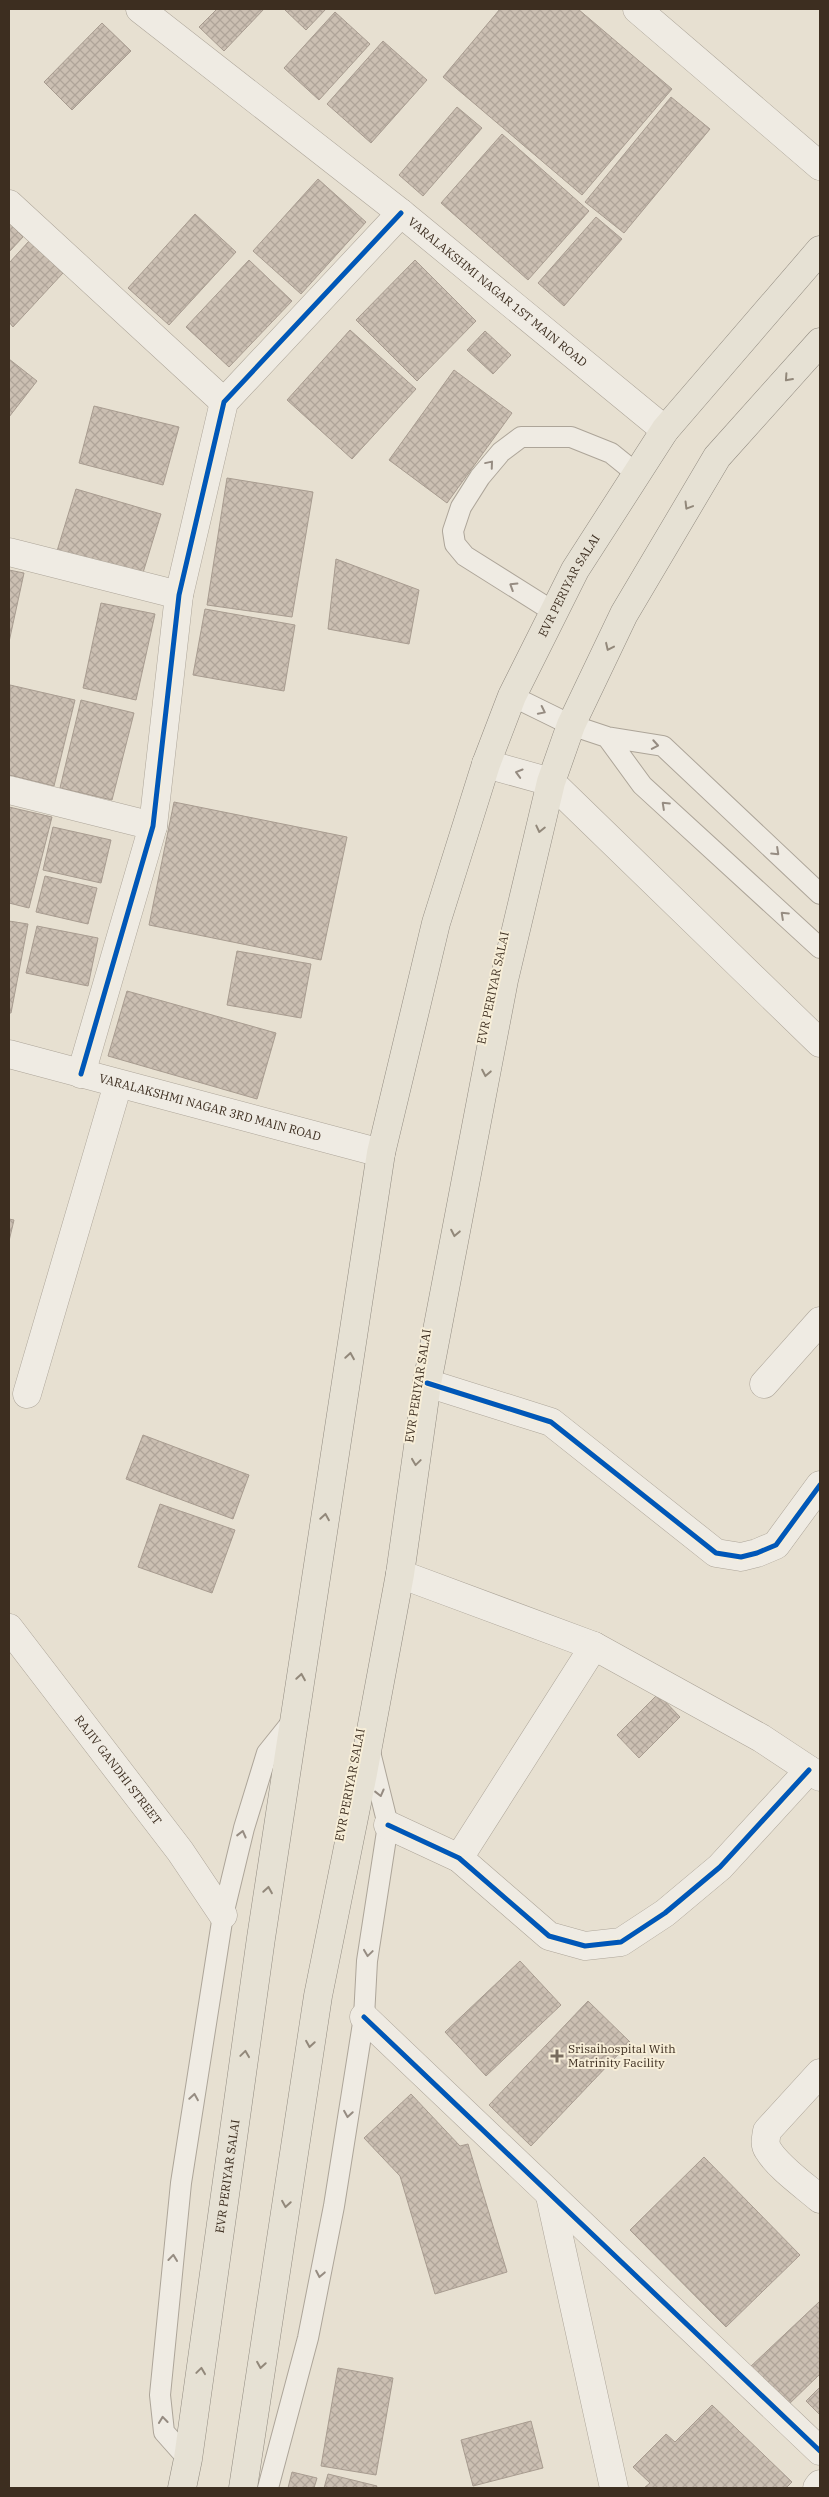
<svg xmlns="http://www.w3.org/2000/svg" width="829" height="2497" viewBox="0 0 829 2497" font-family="'IBM Plex Serif',serif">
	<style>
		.building { fill: url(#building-cross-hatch); stroke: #a89c90 }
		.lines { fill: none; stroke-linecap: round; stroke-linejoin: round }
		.service-casing { stroke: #ada599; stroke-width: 22 }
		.minor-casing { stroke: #ada599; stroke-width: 29 }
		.primary-casing { stroke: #928b80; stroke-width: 29 }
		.service { stroke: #efebe3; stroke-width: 20 }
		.minor { stroke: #efebe3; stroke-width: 28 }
		.primary { stroke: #e6e1d4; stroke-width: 28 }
		.cycleway-casing { stroke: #f7eed8; stroke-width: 8 }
		.cycleway { stroke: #0057b8; stroke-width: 5 }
		.oneway { stroke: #92887a }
		.oneway2 { stroke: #968c82 }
		.poi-dot { fill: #786c5e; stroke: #f7eed8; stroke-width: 2 }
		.labels { text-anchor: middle; stroke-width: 4; stroke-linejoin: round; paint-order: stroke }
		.street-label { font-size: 12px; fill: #3d2e20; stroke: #f7eed8 }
		.poi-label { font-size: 12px; fill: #3d2e20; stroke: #f7eed8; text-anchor: start }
	</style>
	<defs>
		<pattern id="building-cross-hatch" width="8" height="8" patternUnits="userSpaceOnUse" patternTransform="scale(1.25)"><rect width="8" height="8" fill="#cbbfb2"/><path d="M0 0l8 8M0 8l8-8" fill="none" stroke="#afa499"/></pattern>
	</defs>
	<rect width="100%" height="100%" fill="#e7e0d1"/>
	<path class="building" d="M217 9H264L224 51 199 27Z
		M284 9H326L306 30Z
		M500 9H578L672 89 582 195 443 77Z
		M335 12 370 44 319 100 284 68Z
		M102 23 131 51 72 110 44 82Z
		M383 41 427 80 371 143 327 104Z
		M671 97 710 129 624 233 585 202Z
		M457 107 482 128 423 196 399 175Z
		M502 134 589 211 528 280 441 203Z
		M318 179 366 222 301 294 253 251Z
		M195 214 236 252 169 325 128 288Z
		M596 217 622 239 564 306 538 283Z
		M9 223 23 237 9 252Z
		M29 241 63 273 13 327 9 322V263Z
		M249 260 292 301 229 367 186 327Z
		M415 260 476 321 417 381 356 320Z
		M350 330 416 389 352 459 287 400Z
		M485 331 511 355 493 374 467 350Z
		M9 359 37 381 9 417Z
		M454 370 512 413 447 503 389 460Z
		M94 406 179 427 163 485 79 463Z
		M227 478 313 492 292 617 207 605Z
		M76 489 161 514 142 576 57 551Z
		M336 559 419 590 409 644 328 629Z
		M9 570 24 573 9 642Z
		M101 603 155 614 136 700 83 688Z
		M205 609 295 625 284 691 193 675Z
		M10 685 75 700 54 786 9 775Z
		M81 700 134 713 112 800 60 788Z
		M174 802 347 837 321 960 149 925Z
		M9 807 52 817 29 908 9 903Z
		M53 827 111 840 101 883 43 870Z
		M45 876 97 888 88 924 36 912Z
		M9 921 28 924 11 1013H9Z
		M37 926 98 938 88 986 26 973Z
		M237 951 311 964 301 1018 227 1005Z
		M127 991 276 1033 257 1099 108 1056Z
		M9 1219 14 1220 9 1241Z
		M143 1435 249 1475 233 1519 126 1479Z
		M160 1504 235 1530 212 1593 138 1567Z
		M658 1694 680 1717 639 1758 617 1735Z
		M520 1961 561 2005 486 2076 445 2032Z
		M588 2001 630 2042 531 2146 489 2105Z
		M411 2094 460 2146 468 2144 507 2272 435 2294 400 2176 364 2138Z
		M704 2157 800 2255 726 2327 630 2230Z
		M820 2301V2374L786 2407 749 2368Z
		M338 2368 393 2378 376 2475 321 2466Z
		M820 2387V2415L806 2401Z
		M712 2405 792 2482 786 2488H644L650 2483 633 2467 666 2434 675 2442Z
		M531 2421 543 2468 473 2486 461 2440Z
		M292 2472 317 2478 314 2488H288Z
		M328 2474 377 2486 376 2488H324Z"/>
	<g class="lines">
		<defs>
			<path id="service" d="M554 612 465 556 455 544 453 531 461 507 480 477 501 452 521 437H571L611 453 637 474
				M512 696 571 725 607 737 663 746 820 894
				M607 737 642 785 820 948
				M188 2459 164 2432 160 2395 181 2183 223 1915 244 1828 267 1753 295 1718
				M268 2488 308 2338 334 2206 364 2017 367 1961 388 1825 370 1752"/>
			<g id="minor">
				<path id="s1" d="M140 9 401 213 665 430"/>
				<path d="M637 9 820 166"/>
				<path d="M9 204 224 402"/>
				<path d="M9 552 179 595"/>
				<path d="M486 764 551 782 820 1043"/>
				<path d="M9 790 153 826"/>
				<path id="s2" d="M9 1054 381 1153"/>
				<path d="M81 1074 153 826 179 595 224 402 401 213"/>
				<path d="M427 1383 551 1422 716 1553 741 1557 757 1553 776 1545 820 1485"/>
				<path d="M764 1384 820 1321"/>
				<path d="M27 1394 118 1084"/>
				<path d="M400 1574 594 1646 761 1738 820 1777"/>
				<path id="s3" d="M9 1628 180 1851 223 1915"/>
				<path d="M388 1825 459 1858 549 1936 585 1946 621 1942 665 1913 720 1867 809 1770"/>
				<path d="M459 1858 594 1646"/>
				<path d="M364 2017 820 2451"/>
				<path d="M820 2073 767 2131C766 2138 764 2144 768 2150 778 2167 805 2186 820 2199"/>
				<path d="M550 2196 614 2488"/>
				<path d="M817 2488 820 2484"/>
			</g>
			<g id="primary">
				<path id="s4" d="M182 2488 188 2459 261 1938 381 1153 436 923 486 764 512 696 575 570 665 430 820 250"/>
				<path d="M243 2488 318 1996 363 1773 400 1574 427 1383 504 980 551 782 571 725 624 614 717 457 820 342"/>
			</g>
		</defs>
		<use href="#service" class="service-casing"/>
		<use href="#minor" class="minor-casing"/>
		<use href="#primary" class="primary-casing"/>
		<use href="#service" class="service"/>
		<use href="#minor" class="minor"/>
		<use href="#primary" class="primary"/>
		<defs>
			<path id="cycleway" d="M81 1074 153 826 179 595 224 402 401 213
				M427 1383 551 1422 716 1553 741 1557 757 1553 776 1545 820 1485
				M388 1825 459 1858 549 1936 585 1946 621 1942 665 1913 720 1867 809 1770
				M364 2017 820 2451"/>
		</defs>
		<use href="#cycleway" class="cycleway-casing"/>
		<use href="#cycleway" class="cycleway"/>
	</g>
	<defs><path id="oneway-chevron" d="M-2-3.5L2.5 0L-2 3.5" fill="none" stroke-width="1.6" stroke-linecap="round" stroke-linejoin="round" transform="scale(1.25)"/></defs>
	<g class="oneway">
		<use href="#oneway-chevron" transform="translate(788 378) rotate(132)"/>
		<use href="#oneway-chevron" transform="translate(688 506) rotate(121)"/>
		<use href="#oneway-chevron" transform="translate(609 647) rotate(115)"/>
		<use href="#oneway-chevron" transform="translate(540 829) rotate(103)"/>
		<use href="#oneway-chevron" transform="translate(486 1073) rotate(101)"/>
		<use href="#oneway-chevron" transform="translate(455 1233) rotate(101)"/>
		<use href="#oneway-chevron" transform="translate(350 1356) rotate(-81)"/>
		<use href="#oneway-chevron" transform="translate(416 1462) rotate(98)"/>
		<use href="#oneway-chevron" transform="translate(325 1517) rotate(-81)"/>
		<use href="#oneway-chevron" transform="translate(301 1677) rotate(-81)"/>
		<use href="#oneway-chevron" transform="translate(268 1890) rotate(-81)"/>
		<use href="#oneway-chevron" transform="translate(310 2044) rotate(99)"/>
		<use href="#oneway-chevron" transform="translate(245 2054) rotate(-82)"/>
		<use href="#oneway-chevron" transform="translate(286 2204) rotate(99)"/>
		<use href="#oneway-chevron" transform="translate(261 2365) rotate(99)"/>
		<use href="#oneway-chevron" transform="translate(201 2371) rotate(-82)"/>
	</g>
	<g class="oneway2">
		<use href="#oneway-chevron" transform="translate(490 464) rotate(-50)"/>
		<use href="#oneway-chevron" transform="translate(513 586) rotate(-148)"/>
		<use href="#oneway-chevron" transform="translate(542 711) rotate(26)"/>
		<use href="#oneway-chevron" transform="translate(655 745) rotate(10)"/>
		<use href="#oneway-chevron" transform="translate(519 773) rotate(-164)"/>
		<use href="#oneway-chevron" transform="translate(665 805) rotate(-137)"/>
		<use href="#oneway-chevron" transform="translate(776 852) rotate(43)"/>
		<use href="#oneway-chevron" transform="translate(784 915) rotate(-137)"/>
		<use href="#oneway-chevron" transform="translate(380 1793) rotate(76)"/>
		<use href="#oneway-chevron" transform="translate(242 1834) rotate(-76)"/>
		<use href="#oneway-chevron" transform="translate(368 1953) rotate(98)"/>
		<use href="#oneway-chevron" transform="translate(194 2097) rotate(-81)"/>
		<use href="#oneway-chevron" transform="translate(348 2114) rotate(99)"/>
		<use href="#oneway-chevron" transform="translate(173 2258) rotate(-84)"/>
		<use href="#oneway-chevron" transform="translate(320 2274) rotate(101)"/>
		<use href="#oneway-chevron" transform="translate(163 2420) rotate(-96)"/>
	</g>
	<path class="poi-dot" d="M554.5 2048.5h5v5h5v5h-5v5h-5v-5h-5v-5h5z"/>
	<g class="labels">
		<g class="street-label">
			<text dy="4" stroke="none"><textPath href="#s1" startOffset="456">VARALAKSHMI NAGAR 1ST MAIN ROAD</textPath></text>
			<text dy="4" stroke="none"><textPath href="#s4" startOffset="1950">EVR PERIYAR SALAI</textPath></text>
			<text transform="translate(493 988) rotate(-78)" y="4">EVR PERIYAR SALAI</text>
			<text dy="4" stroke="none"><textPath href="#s2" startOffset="208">VARALAKSHMI NAGAR 3RD MAIN ROAD</textPath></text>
			<text transform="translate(418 1386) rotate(-81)" y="4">EVR PERIYAR SALAI</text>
			<text dy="4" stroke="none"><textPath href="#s3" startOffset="179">RAJIV GANDHI STREET</textPath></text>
			<text transform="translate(350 1785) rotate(-79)" y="4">EVR PERIYAR SALAI</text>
			<text dy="4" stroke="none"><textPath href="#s4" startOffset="315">EVR PERIYAR SALAI</textPath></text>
		</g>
		<g class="poi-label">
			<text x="568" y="2053">Srisaihospital With<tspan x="568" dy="14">Matrinity Facility</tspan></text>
		</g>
	</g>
	<rect width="829" height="2497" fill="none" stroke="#3d2e20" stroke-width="20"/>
</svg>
